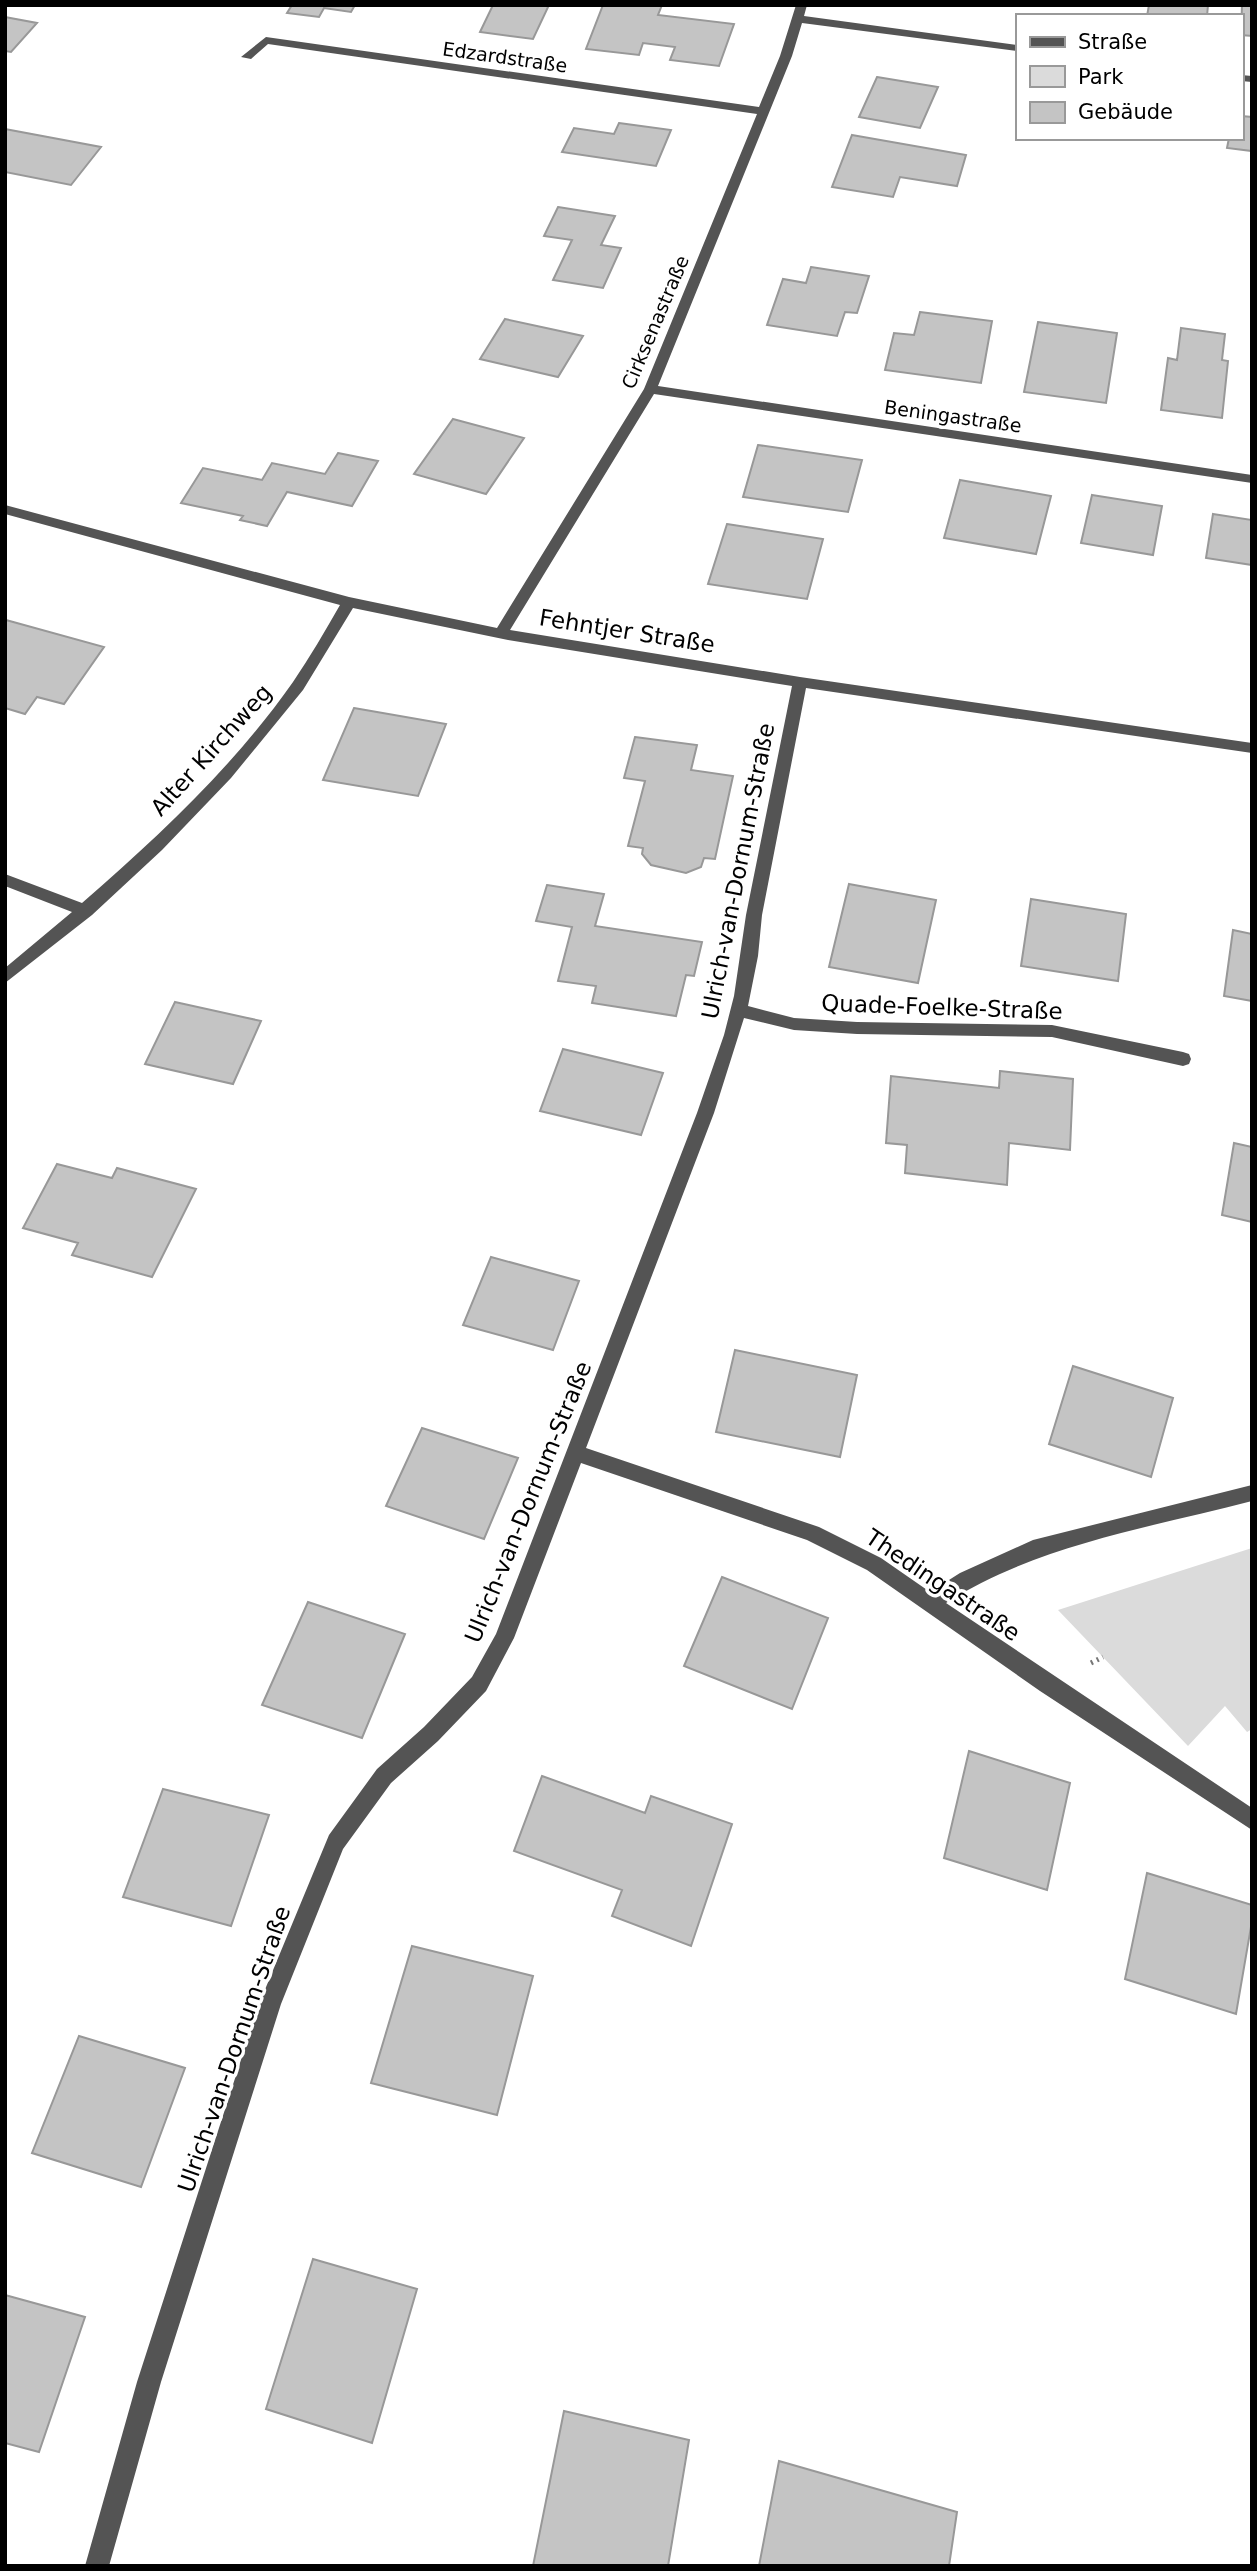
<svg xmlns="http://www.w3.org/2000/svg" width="1257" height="2571" viewBox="0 0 1257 2571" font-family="'DejaVu Sans',sans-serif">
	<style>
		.green { fill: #dbdbdb }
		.building { fill: #c4c4c4; stroke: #989898; stroke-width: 2 }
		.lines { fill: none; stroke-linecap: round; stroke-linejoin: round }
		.path { stroke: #767676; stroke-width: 5; stroke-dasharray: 2 4.5; stroke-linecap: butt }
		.minor { fill: #545454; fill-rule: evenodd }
		.labels { text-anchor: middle; stroke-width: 7; stroke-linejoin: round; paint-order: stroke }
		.far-street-label { font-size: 19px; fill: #000; stroke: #fff }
		.street-label { font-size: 23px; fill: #000; stroke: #fff }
	</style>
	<rect width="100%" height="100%" fill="#fff"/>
	<path class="green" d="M1252 1548V1729L1247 1732 1225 1706 1188 1746 1058 1610Z"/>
	<path class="building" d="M292 5H355L351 12 324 8 319 17 287 13Z
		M493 5H549L533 39 480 32Z
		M603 5H662L658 15 734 24 719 66 670 60 675 47 643 43 639 55 586 49Z
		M1149 5H1208L1207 16H1147Z
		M1242 5H1252V36L1241 35Z
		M5 17 37 23 11 52 5 51Z
		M877 77 938 87 920 128 859 117Z
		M1241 116 1252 117V151L1227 148 1229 138H1241Z
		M619 123 671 130 656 166 562 152 574 128 614 134Z
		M5 129 101 147 71 185 5 172Z
		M852 135 966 155 957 186 900 177 893 197 832 187Z
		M558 207 615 216 601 245 621 248 603 288 553 280 572 240 544 236Z
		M811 267 869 276 857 313 845 312 837 336 767 325 783 279 806 283Z
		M920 312 992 321 981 383 885 370 894 333 914 335Z
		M505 319 583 336 558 377 480 359Z
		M1038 322 1117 333 1106 403 1024 392Z
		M1181 328 1225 334 1222 360 1228 361 1222 418 1161 410 1168 358 1177 360Z
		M453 419 524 438 486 494 414 474Z
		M758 445 862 460 848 512 743 497Z
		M338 453 378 461 352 506 287 492 267 526 240 520 243 516 181 503 203 468 262 480 272 463 325 474Z
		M960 480 1051 496 1036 554 944 538Z
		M1092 495 1162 506 1153 555 1081 543Z
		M1213 514 1252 520V565L1206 558Z
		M727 524 823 539 807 599 708 584Z
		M6 620 104 647 64 704 37 697 25 714 5 708Z
		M354 708 446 724 418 796 323 780Z
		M635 737 697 745 691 770 733 776 715 859 704 858 701 867 686 873 651 865 642 854 643 848 628 846 645 781 624 778Z
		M849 884 936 900 918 983 829 967Z
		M547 885 604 894 595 926 702 942 694 976 686 975 676 1016 592 1003 596 986 558 981 572 927 536 921Z
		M1031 899 1126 914 1118 981 1021 966Z
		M1233 930 1252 934V1001L1224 996Z
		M175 1002 261 1021 233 1084 145 1064Z
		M563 1049 663 1073 641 1135 540 1111Z
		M1000 1071 1073 1079 1070 1150 1009 1143 1007 1185 905 1173 907 1145 886 1143 891 1076 999 1088Z
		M1234 1143 1252 1147V1222L1222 1215Z
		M57 1164 112 1178 117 1168 196 1189 152 1277 72 1255 78 1243 23 1228Z
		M491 1257 579 1281 553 1350 463 1325Z
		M735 1350 857 1375 840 1457 716 1432Z
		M1073 1366 1173 1398 1151 1477 1049 1444Z
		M422 1428 518 1458 484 1539 386 1506Z
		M722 1577 828 1618 792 1709 684 1666Z
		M308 1602 405 1634 362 1738 262 1705Z
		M969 1751 1070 1783 1047 1890 944 1858Z
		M542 1776 645 1813 651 1796 732 1824 691 1946 612 1916 622 1890 514 1851Z
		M163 1789 269 1815 231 1926 123 1897Z
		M1147 1873 1252 1905V1921L1236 2014 1125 1979Z
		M412 1946 533 1976 497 2115 371 2083Z
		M79 2036 185 2068 141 2187 32 2153Z
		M313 2259 417 2289 372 2443 266 2409Z
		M5 2295 85 2317 39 2452 5 2443Z
		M564 2411 689 2440 668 2566H533Z
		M779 2461 957 2512 949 2566H759Z"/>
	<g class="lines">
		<path class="path" d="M1091 1663 1103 1657"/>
		<path class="minor" d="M796 5H807L804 16 1017 45V51L802 23 792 56 658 386 1252 475V483L654 394 510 630 800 677 1252 743V753L806 688 762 915 758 956 748 1006 794 1018 857 1022 1052 1025 1183 1052 1189 1054 1191 1059 1189 1064 1183 1066 1052 1037 857 1034 794 1030 744 1018 714 1113 586 1448 819 1527 881 1558 930 1592 960 1573 1033 1540 1252 1485V1501C1148 1528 1037 1545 946 1603L1252 1808V1830L1040 1691 867 1570 807 1540 581 1463 514 1638 486 1691 438 1741 391 1783 343 1849 281 2004 161 2382 109 2566H85L137 2382 259 2004 329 1835 377 1769 424 1727 472 1677 496 1634 697 1113 724 1035 734 996 746 915 792 686 508 640 353 608 303 690 231 778 162 850 92 915 5 983V968L72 912 5 886V874L82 903C159 836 234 766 293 682 310 657 325 631 340 605L5 514V505L349 597 497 628 644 389 757 114 268 44 251 59 241 57 266 37 759 107 780 56Z
			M1241 75 1252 76V82L1241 81Z"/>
	</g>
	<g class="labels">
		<g class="far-street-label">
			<text transform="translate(505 57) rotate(8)" y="7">Edzardstraße</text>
			<text transform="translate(655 322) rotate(-67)" y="7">Cirksenastraße</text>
			<text transform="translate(953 416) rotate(8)" y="7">Beningastraße</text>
		</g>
		<g class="street-label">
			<text transform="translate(627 631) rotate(9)" y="8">Fehntjer Straße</text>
			<text transform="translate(211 750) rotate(-48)" y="8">Alter Kirchweg</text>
			<text transform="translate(738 871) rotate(-79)" y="8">Ulrich-van-Dornum-Straße</text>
			<text transform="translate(942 1007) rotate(2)" y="8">Quade-Foelke-Straße</text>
			<text transform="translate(528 1502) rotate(-68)" y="8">Ulrich-van-Dornum-Straße</text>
			<text transform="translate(943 1585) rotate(34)" y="8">Thedingastraße</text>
			<text transform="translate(234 2049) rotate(-71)" y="8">Ulrich-van-Dornum-Straße</text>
		</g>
	</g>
	<rect width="1257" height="2571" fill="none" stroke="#000000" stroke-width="14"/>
	<rect x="1016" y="14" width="228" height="126" fill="#ffffff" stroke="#999999" stroke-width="2"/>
	<rect x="1030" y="37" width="35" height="10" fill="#545454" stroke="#999999" stroke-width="2"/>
	<text x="1078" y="49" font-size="21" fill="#000000">Straße</text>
	<rect x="1030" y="66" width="35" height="21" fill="#dbdbdb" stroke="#999999" stroke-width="2"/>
	<text x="1078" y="84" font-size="21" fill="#000000">Park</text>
	<rect x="1030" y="102" width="35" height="21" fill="#c4c4c4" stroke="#999999" stroke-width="2"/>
	<text x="1078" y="119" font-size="21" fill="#000000">Gebäude</text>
</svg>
